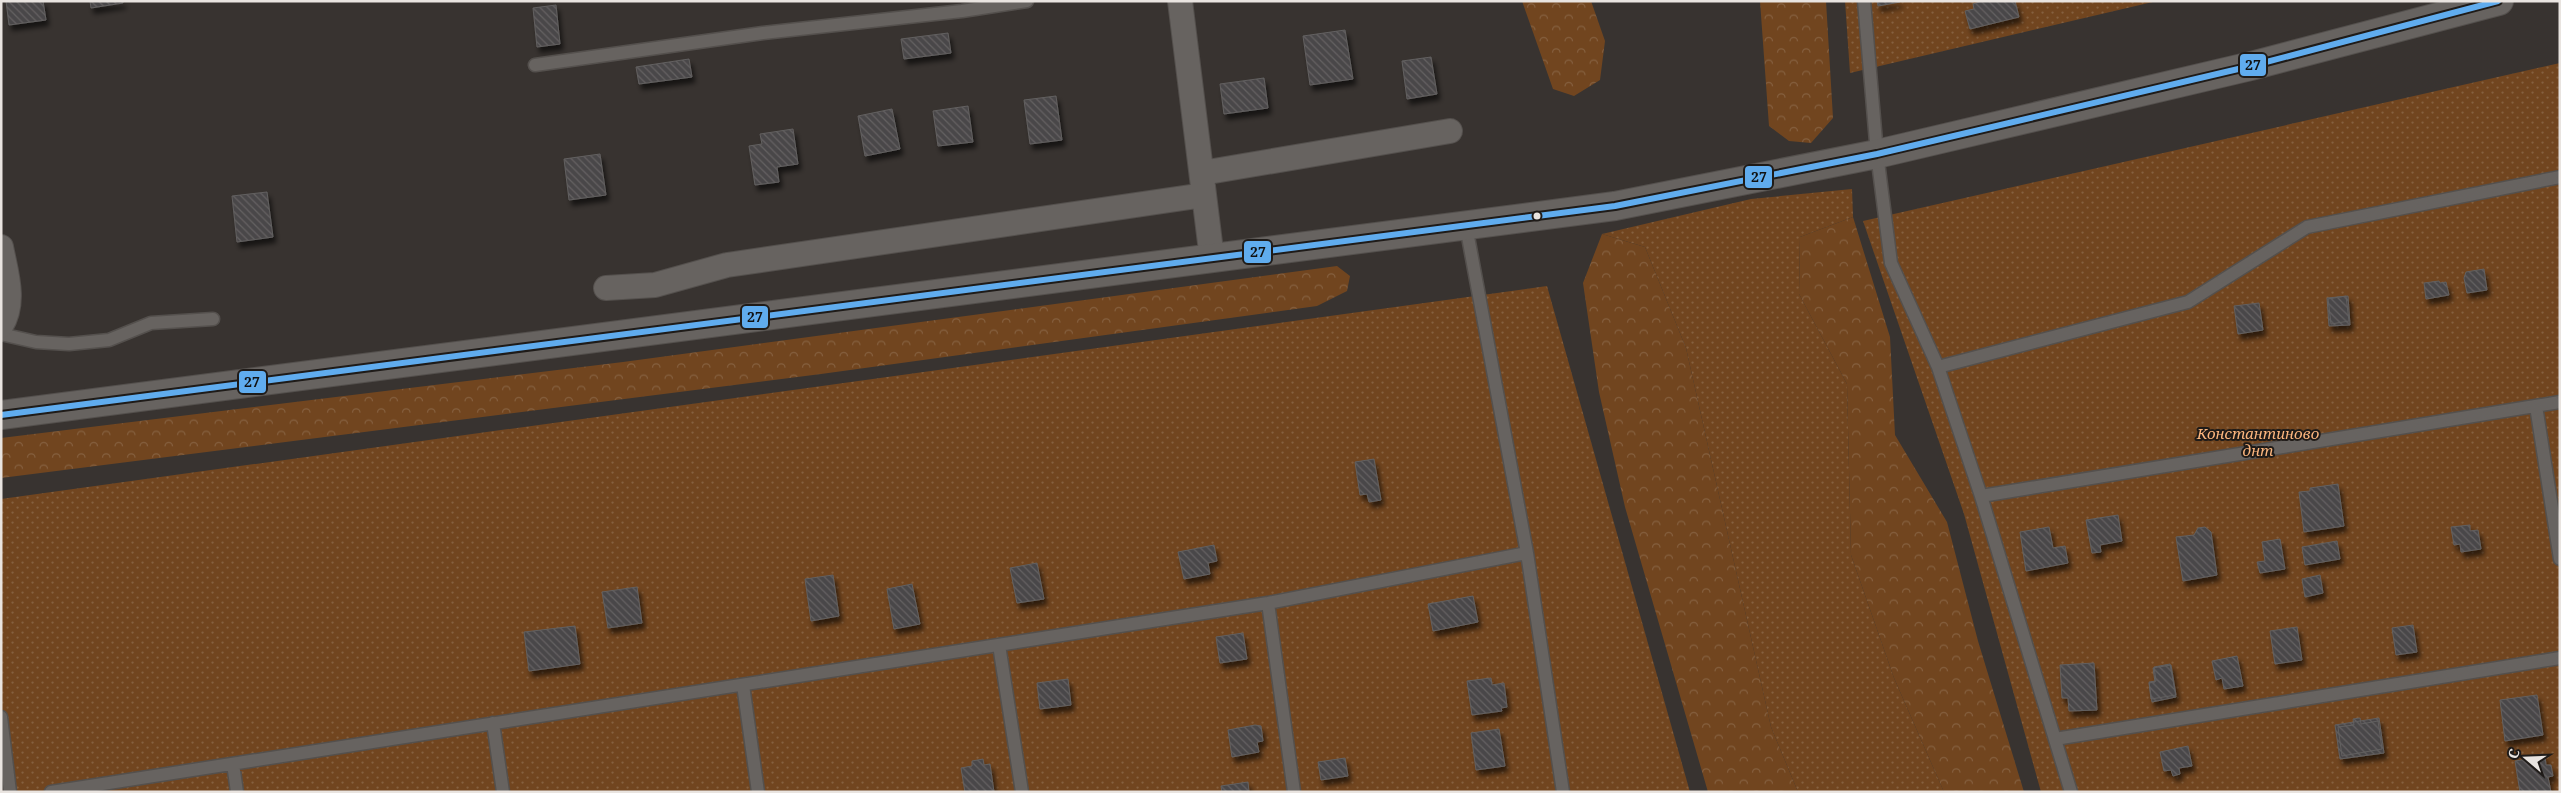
<svg xmlns="http://www.w3.org/2000/svg" width="2561" height="793" viewBox="0 0 2561 793" font-family="'Noto Serif',serif">
	<style>
		.grass { fill: url(#grass-dots) }
		.forest { fill: url(#forest-crowns) }
		.building { fill: url(#building-back-hatch); stroke: #626060; filter: url(#shadow) }
		.lines { fill: none; stroke-linecap: round; stroke-linejoin: round }
		.service-casing { stroke: #54504d; stroke-width: 15 }
		.minor-casing { stroke: #54504d; stroke-width: 26 }
		.tertiary-casing { stroke: #54504d; stroke-width: 30 }
		.service { stroke: #676360; stroke-width: 12 }
		.minor { stroke: #676360; stroke-width: 24 }
		.tertiary { stroke: #676360; stroke-width: 28 }
		.bus-1-casing { stroke: #1f1b18; stroke-width: 10 }
		.bus-1 { stroke: #60acee; stroke-width: 6 }
		.bus-dot { fill: #e9e4e0; stroke: #1f1b18; stroke-width: 2 }
		.labels { text-anchor: middle; stroke-width: 4; stroke-linejoin: round; paint-order: stroke }
		.park-label { font-size: 15px; font-style: italic; fill: #fcb67e; stroke: #1f1b18 }
		.line-badge { stroke: #1f1b18; stroke-width: 2 }
		.pale-badge-label { font-size: 14px; text-anchor: middle; font-weight: bold; fill: #111 }
	</style>
	<defs>
		<pattern id="grass-dots" width="8" height="8" patternUnits="userSpaceOnUse" patternTransform="scale(1.25)"><rect width="8" height="8" fill="#71451f"/><path d="M2 2h.1M6 6h.1" fill="none" stroke="#85603f" stroke-width="1.8" stroke-linecap="round"/></pattern>
		<pattern id="forest-crowns" width="20" height="18" patternUnits="userSpaceOnUse" patternTransform="scale(1.25)"><rect width="20" height="18" fill="#71451f"/><path d="M2 6a3 3 0 1 1 6 0M12 15a3 3 0 1 1 6 0" fill="none" stroke="#85603f"/></pattern>
		<pattern id="building-back-hatch" width="6" height="6" patternUnits="userSpaceOnUse" patternTransform="scale(1.25)"><rect width="6" height="6" fill="#4a4748"/><path d="M-1 5l2 2M0 0l6 6M5-1l2 2" fill="none" stroke="#646162"/></pattern>
		<filter id="shadow"><feDropShadow dx="3" dy="5.5" stdDeviation="2.5" flood-color="#0009"/></filter>
	</defs>
	<rect width="100%" height="100%" fill="#383330"/>
	<path class="grass" d="M1845 1H2157L1850 73Z
		M2560 63V792H2041L1964 514 1863 221Z
		M1852 189 1853 217 1800 237 1799 294 1847 384 1851 555 1894 678 1944 792H1798L1771 727 1686 348 1645 247 1602 234 1751 199Z
		M1547 286 1690 792H1V499Z"/>
	<path class="forest" d="M1522 1H1591L1605 41 1600 80 1574 96 1553 89Z
		M1760 1H1826L1833 118 1811 143 1789 141 1769 126Z
		M1853 217 1890 337 1895 435 1947 522 1978 641 2024 792H1944L1894 678 1851 555 1847 384 1799 294 1800 237Z
		M1602 234 1645 247 1686 348 1771 727 1798 792H1708L1625 507 1599 392 1583 283Z
		M1337 266 1350 276 1347 291 1317 306 821 374 1 478V438L623 362Z"/>
	<path class="building" d="M6 1H43L46 20 9 25Z
		M90 1H123V3L91 8Z
		M1877 1H1900V2L1878 6Z
		M1983 1H2015L2019 17 1970 29 1965 11 1974 9 1973 4Z
		M556 5 560 44 537 47 533 8Z
		M1345 30 1353 79 1310 85 1303 36Z
		M948 33 951 53 904 59 901 39Z
		M1431 57 1437 94 1407 99 1402 61Z
		M689 59 692 77 639 84 636 67Z
		M1264 78 1268 108 1224 114 1220 84Z
		M1056 96 1062 140 1030 144 1024 100Z
		M968 106 973 142 938 146 933 111Z
		M892 109 900 149 865 156 858 116Z
		M793 129 798 164 777 167 779 182 755 185 749 146 762 144 760 134Z
		M600 154 606 195 569 200 564 159Z
		M267 192 273 237 237 242 232 196Z
		M2484 269 2487 290 2467 293 2464 278 2466 272Z
		M2439 281 2440 283 2446 282 2449 295 2426 299 2424 283Z
		M2346 296 2349 321 2331 324 2328 299Z
		M2348 296 2350 325 2329 326 2327 298Z
		M2259 303 2263 330 2238 334 2234 306Z
		M1374 459 1381 500 1369 502 1367 494 1360 495 1355 462Z
		M2338 484 2344 526 2304 532 2299 492 2310 491V488Z
		M2118 515 2122 541 2100 545 2101 552 2092 553 2086 520Z
		M2470 525V531L2478 530 2481 549 2461 552 2460 544 2454 545 2451 527Z
		M2049 527 2053 548 2065 546 2068 563 2026 571 2020 532Z
		M2205 527 2211 532 2217 575 2183 581 2176 537 2194 535 2198 528Z
		M2280 539 2285 569 2260 573 2257 562 2265 561 2262 542Z
		M2337 541 2340 559 2305 565 2302 547Z
		M1214 545 1217 561 1208 563 1210 574 1184 579 1178 552Z
		M1037 563 1044 599 1017 603 1010 568Z
		M833 575 839 616 811 621 805 579Z
		M2320 575 2323 593 2305 597 2302 579Z
		M912 584 920 624 894 629 887 589Z
		M637 587 642 623 608 628 602 592Z
		M1473 596 1478 622 1433 631 1428 604Z
		M2413 625 2417 652 2396 655 2392 628Z
		M575 626 580 664 529 671 524 632Z
		M2297 627 2302 660 2275 664 2270 631Z
		M1243 633 1247 659 1220 663 1216 637Z
		M2237 656 2243 686 2224 689 2222 678 2216 680 2212 661Z
		M2094 663 2097 710 2069 711 2068 698H2062L2060 665Z
		M2170 664 2176 697 2152 702 2149 682 2156 681 2154 667Z
		M2171 665 2176 695 2151 699 2149 683 2155 682 2153 668Z
		M1491 678 1492 685 1504 683 1507 707 1501 708 1502 711 1472 715 1467 681Z
		M1068 679 1071 705 1040 709 1037 683Z
		M2537 695 2543 735 2505 741 2500 700Z
		M2360 718 2361 724 2378 721 2382 749 2342 756 2338 727 2354 725 2353 719Z
		M2379 718 2384 753 2340 759 2335 725Z
		M1255 725 1261 726 1263 741 1257 742 1259 752 1232 757 1228 730Z
		M1499 729 1505 766 1476 770 1471 733Z
		M2188 746 2192 766 2179 768 2180 774 2173 776 2171 770 2164 771 2160 752Z
		M2541 754 2545 756 2546 765H2551L2553 776 2548 777 2551 792H2520L2515 761 2533 758Z
		M1345 758 1348 776 1321 780 1318 762Z
		M983 759 984 765 990 764 994 792H965L961 768 972 766V761Z
		M1248 782 1249 792H1222L1221 786Z"/>
	<g class="lines">
		<defs>
			<path id="service" d="M1864 1 1877 154 1891 263 1938 367 2188 302 2307 227 2560 177
				M535 65 763 33 962 11 1027 1
				M1 334 36 342 69 344 109 340 151 323 213 319
				M1938 367 1981 496 2071 792
				M2536 406 2560 559
				M1981 496 2560 402
				M1527 553 1563 792
				M1268 603 1294 792
				M999 645 1022 792
				M743 685 758 792
				M1 717 10 792
				M493 723 503 792
				M2055 739 2560 658
				M233 764 237 792
				M51 792 1268 603 1527 553 1466 226"/>
			<path id="minor" d="M1180 1 1212 259
				M1202 173 1450 131
				M1 247C6 273 16 302 1 326
				M606 288 655 285 727 265 1204 195"/>
			<path id="tertiary" d="M1 415 1615 206 1877 154 2251 66 2499 1"/>
		</defs>
		<use href="#service" class="service-casing"/>
		<use href="#minor" class="minor-casing"/>
		<use href="#tertiary" class="tertiary-casing"/>
		<use href="#service" class="service"/>
		<use href="#minor" class="minor"/>
		<use href="#tertiary" class="tertiary"/>
		<defs>
			<path id="bus-1" d="M1 415 1615 206 1877 154 2251 66 2498 1"/>
		</defs>
		<use href="#bus-1" class="bus-1-casing"/>
		<use href="#bus-1" class="bus-1"/>
	</g>
	<circle class="bus-dot" cx="1537" cy="216" r="4.5"/>
	<g class="labels">
		<g class="park-label">
			<text x="2258" y="439">Константиново<tspan x="2258" dy="17">днт</tspan></text>
		</g>
	</g>
	<g class="line-badge">
		<rect x="2239" y="53" width="28" height="24" rx="5" fill="#60acee"/>
		<rect x="1744" y="165" width="29" height="24" rx="5" fill="#60acee"/>
		<rect x="1243" y="240" width="29" height="24" rx="5" fill="#60acee"/>
		<rect x="741" y="305" width="28" height="24" rx="5" fill="#60acee"/>
		<rect x="238" y="370" width="29" height="24" rx="5" fill="#60acee"/>
	</g>
	<g class="pale-badge-label">
		<text x="2253" y="70">27</text>
		<text x="1759" y="182">27</text>
		<text x="1258" y="257">27</text>
		<text x="755" y="322">27</text>
		<text x="252" y="387">27</text>
	</g>
	<rect width="2561" height="793" fill="none" stroke="#e9e4e0" stroke-width="5"/>
	<g transform="translate(2526 758) rotate(289)" stroke="#1f1b18" stroke-width="4" paint-order="stroke">
	<path d="M0-4L9 19L0 12L-9 19Z" fill="#e9e4e0"/>
	<text y="-8" font-size="14" font-weight="bold" text-anchor="middle" fill="#e9e4e0">С</text>
	</g>
</svg>
